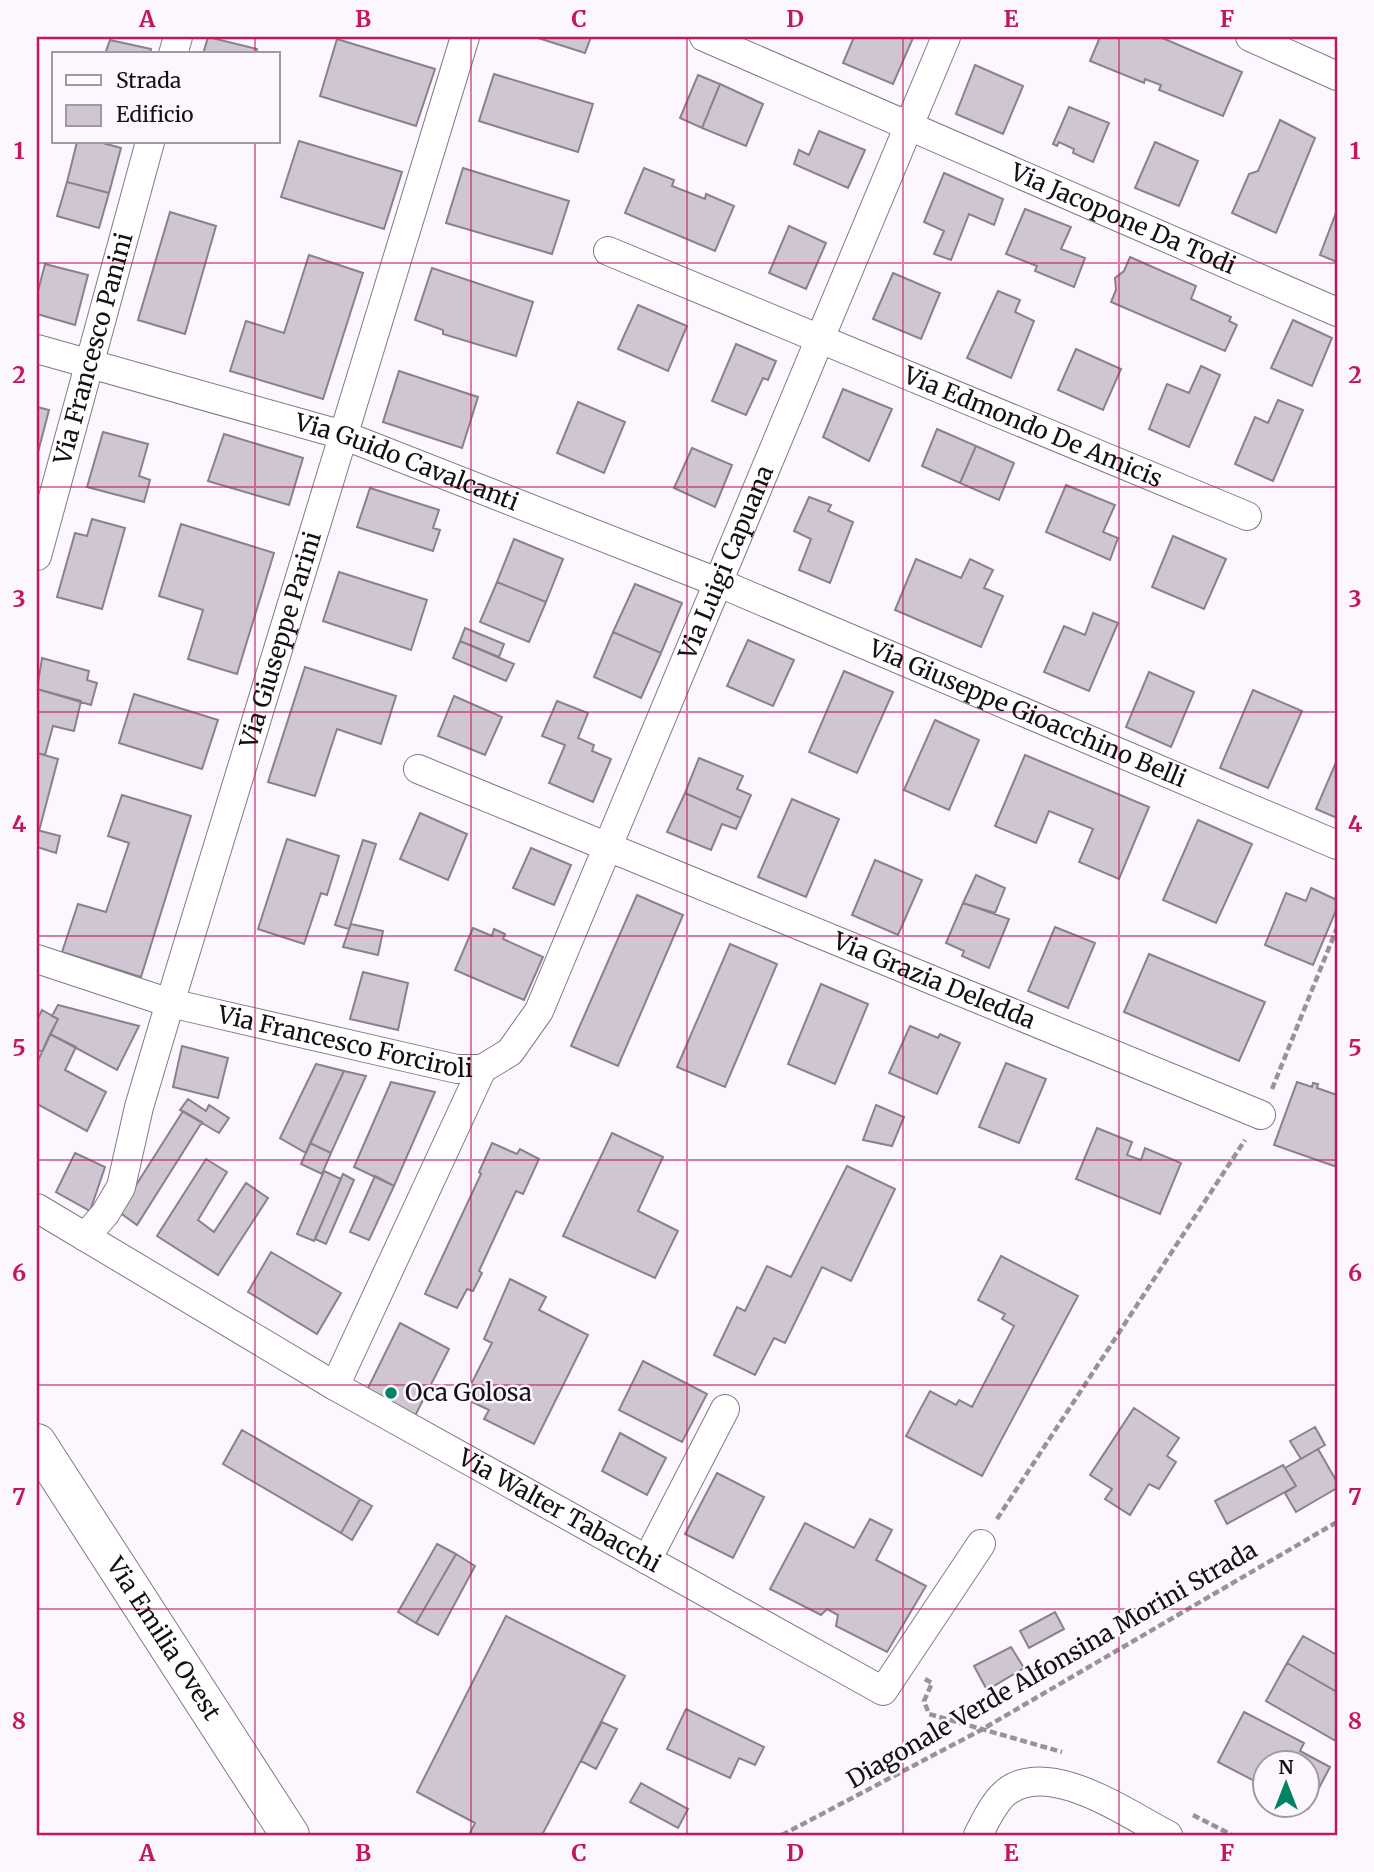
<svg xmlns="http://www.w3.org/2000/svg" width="1374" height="1872" viewBox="0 0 1374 1872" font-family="Merriweather,serif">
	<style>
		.building { fill: #d0c5d3; stroke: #8a808e; stroke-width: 2 }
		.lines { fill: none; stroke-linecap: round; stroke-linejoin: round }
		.street-casing { stroke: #837986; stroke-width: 30 }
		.secondary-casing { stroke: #837986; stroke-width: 40 }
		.path { stroke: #98929a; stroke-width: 4.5; stroke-dasharray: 7 3.5; stroke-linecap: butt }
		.street { stroke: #fff; stroke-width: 28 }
		.secondary { stroke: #fff; stroke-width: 38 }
		.grid { fill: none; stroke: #c2185b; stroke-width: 2; stroke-opacity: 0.55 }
		.poi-dot { fill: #008365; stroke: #fcf6ff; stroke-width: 2.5 }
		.labels { text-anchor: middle; stroke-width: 5; stroke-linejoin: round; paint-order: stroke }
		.street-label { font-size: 24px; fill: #141015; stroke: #fcf6ff }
		.poi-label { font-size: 24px; fill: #141015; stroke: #fcf6ff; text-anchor: start }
		.neatline { fill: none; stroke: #c2185b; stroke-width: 2.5 }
		.grid-label { font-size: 23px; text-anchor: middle; font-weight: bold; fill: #c2185b }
	</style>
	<rect width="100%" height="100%" fill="#fcf6ff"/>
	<path class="building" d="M208 37 257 49 256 54H203Z
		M535 37H591L585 53Z
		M854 37 913 38 893 84 843 63Z
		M1100 37H1160L1242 72 1223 116 1159 90 1161 85 1145 79 1144 83 1090 61Z
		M337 39 435 69 416 126 320 96Z
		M110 40 151 49 150 54H105Z
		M975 65 1023 86 1003 134 956 114Z
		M494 74 593 104 578 152 479 121Z
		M698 75 720 84 702 128 680 118Z
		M720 84 763 104 746 146 702 128Z
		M1069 107 1109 123 1093 162 1073 153 1074 149 1059 142 1057 146 1053 144Z
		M1280 120 1315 138 1276 233 1232 213 1249 174 1258 171Z
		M819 131 865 150 848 188 794 164 799 150 809 155Z
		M299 141 402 172 384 229 281 197Z
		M77 142H99L121 148 109 193 67 182Z
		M1155 142 1198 161 1179 206 1135 188Z
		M463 168 569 201 552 254 446 223Z
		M644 168 674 180 672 186 705 199 706 194 734 206 715 251 625 213Z
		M944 173 1003 199 994 225 969 214 951 260 934 254 944 231 924 222Z
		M67 182 109 193 99 228 57 216Z
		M1025 209 1071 227 1061 249 1085 258 1074 287 1035 271 1037 266 1006 254Z
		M1337 210V262L1320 255Z
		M170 212 216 226 185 334 138 320Z
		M789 226 826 243 806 289 769 273Z
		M309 255 363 273 323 399 230 371 246 321 284 333Z
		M1130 257 1196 286 1191 299 1231 317 1229 321 1237 325 1225 351 1111 302 1116 290 1115 278 1124 271Z
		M45 264 88 275 75 325 37 314V295Z
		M432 268 533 302 516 356 443 334V330L415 320Z
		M893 273 940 293 921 339 873 319Z
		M998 291 1020 300 1015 312 1034 321 1011 378 967 358Z
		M638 305 687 326 668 371 618 349Z
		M1293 320 1332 338 1312 386 1271 368Z
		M736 344 776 361 768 380 763 378 746 415 712 401Z
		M1076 349 1121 369 1103 410 1058 390Z
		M1201 366 1220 375 1189 447 1149 429 1167 384 1189 393Z
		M399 371 478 397 462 448 383 422Z
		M843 389 892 409 869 461 823 437Z
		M1278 400 1303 410 1273 481 1235 464 1255 417 1268 423Z
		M578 402 625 422 604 473 557 453Z
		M37 407 49 410 37 456Z
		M937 429 976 446 960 483 922 466Z
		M103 432 148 444 139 476 150 480 144 502 87 487Z
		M224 434 303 458 289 505 208 481Z
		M976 446 1014 463 999 500 960 483Z
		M692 448 732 465 715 507 674 488Z
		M1066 485 1115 505 1103 532 1118 538 1110 560 1046 532Z
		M370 488 439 510 433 528 440 530 433 551 357 527Z
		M809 497 831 505 828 511 853 522 830 583 799 570 811 539 794 531Z
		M92 519 125 528 102 609 57 597 75 533 87 536Z
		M181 524 274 553 237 674 188 659 203 610 159 596Z
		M1173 536 1226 559 1204 609 1152 587Z
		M514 539 563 559 546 602 497 582Z
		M916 559 961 578 970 559 993 570 984 588 1003 596 981 647 895 610Z
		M339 572 427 600 411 650 323 621Z
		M497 582 546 602 529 642 480 622Z
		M635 584 682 603 661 653 613 632Z
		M1093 613 1118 623 1089 691 1044 672 1064 626 1085 635Z
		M465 628 504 644 499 657 460 641Z
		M613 632 661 653 641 698 594 677Z
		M748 640 794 660 773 706 727 686Z
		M460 641 514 664 506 681 453 658Z
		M42 658 89 671 87 680 97 683 91 705 37 689Z
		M305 667 396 696 381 744 337 729 315 796 268 782Z
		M844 671 893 692 857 773 809 752Z
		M1149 672 1194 692 1171 747 1126 727Z
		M37 689 81 701 74 731 53 726 45 755 37 753Z
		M1253 690 1302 711 1268 788 1220 768Z
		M134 694 218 720 202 769 119 743Z
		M454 696 502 717 485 755 438 736Z
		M557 701 588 713 578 738 594 745 592 751 611 759 593 802 549 783 565 745 542 736Z
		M935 720 979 740 949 810 904 790Z
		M37 753 58 759 39 831 37 830Z
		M1025 755 1149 807 1119 879 1079 862 1093 829 1049 811 1036 843 995 826Z
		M699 758 743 776 737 789 751 795 741 818 685 793Z
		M1337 760V818L1316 809Z
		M685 793 741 818 736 829 722 824 711 850 667 832Z
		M122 795 191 816 141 977 62 952 78 904 106 912 129 843 108 836Z
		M792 799 839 819 806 897 758 877Z
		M420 813 467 834 448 880 400 859Z
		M1198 820 1252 844 1216 923 1163 900Z
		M37 830 60 836 56 853 37 847Z
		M287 839 339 856 327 895 321 893 304 944 258 929Z
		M363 840 376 844 349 929 335 925Z
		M531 848 571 865 554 905 513 888Z
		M875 860 922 880 898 935 852 915Z
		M976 875 1005 888 995 913 963 903Z
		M1311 888 1337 900V908L1313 965 1265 945 1286 893 1306 901Z
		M637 895 683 915 618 1066 571 1046Z
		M963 903 1009 919 989 968 962 956 964 951 946 943Z
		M351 924 383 931 378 955 343 947Z
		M1055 927 1095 943 1068 1008 1028 991Z
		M473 928 492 936 494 929 505 934 503 939 543 957 524 1000 455 970Z
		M730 944 777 964 725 1087 677 1067Z
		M1149 954 1265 1002 1239 1061 1124 1012Z
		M363 972 408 983 398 1030 350 1019Z
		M821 984 868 1004 835 1084 788 1064Z
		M58 1005 139 1026 117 1070 50 1034 58 1019 52 1016Z
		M42 1010 58 1019 42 1052 37 1049V1020Z
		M910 1026 938 1038 940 1034 960 1043 937 1094 889 1073Z
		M50 1034 76 1047 65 1070 106 1092 87 1131 37 1104V1063Z
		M182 1046 228 1058 218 1098 173 1087Z
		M1006 1063 1046 1079 1019 1143 979 1127Z
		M316 1064 344 1071 306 1153 280 1138Z
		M344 1071 366 1076 331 1153 310 1143Z
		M391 1082 435 1092 394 1186 354 1167Z
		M1297 1082 1312 1087 1313 1083 1318 1084 1317 1088 1337 1095V1167L1274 1145Z
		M188 1099 206 1111 209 1105 229 1118 219 1133 180 1110Z
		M876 1105 904 1117 892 1146 863 1140Z
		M183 1111 202 1122 137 1225 119 1212Z
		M1097 1128 1132 1142 1127 1155 1141 1160 1145 1148 1181 1163 1160 1214 1076 1179Z
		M612 1133 663 1157 638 1211 678 1231 655 1278 563 1236Z
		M310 1143 331 1153 322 1174 301 1164Z
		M492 1143 517 1154 520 1149 539 1159 523 1194 516 1191 479 1271 482 1273 473 1291 467 1289 457 1308 425 1294 481 1174 479 1172Z
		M75 1153 105 1167 90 1211 56 1192Z
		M206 1159 227 1172 198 1220 214 1232 246 1183 268 1198 218 1275 157 1236Z
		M847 1166 895 1189 851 1281 822 1267 785 1343 774 1338 755 1375 714 1355 737 1307 745 1311 767 1266 791 1277Z
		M324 1171 341 1179 314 1241 297 1234Z
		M343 1174 354 1180 326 1244 315 1239Z
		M375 1176 394 1186 369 1240 350 1232Z
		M271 1252 341 1293 317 1334 248 1292Z
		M1001 1256 1078 1296 982 1476 906 1436 930 1391 956 1405 959 1400 972 1407 1014 1326 1002 1319 1005 1314 978 1300Z
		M510 1279 546 1297 539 1310 588 1335 534 1444 484 1419 489 1410 464 1398 492 1343 484 1339Z
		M400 1323 449 1349 415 1416 367 1390Z
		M643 1361 707 1394 682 1442 619 1410Z
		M1134 1408 1179 1438 1167 1456 1176 1462 1159 1489 1149 1484 1130 1515 1105 1499 1112 1489 1090 1475Z
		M1315 1427 1325 1445 1301 1459 1290 1441Z
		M242 1430 360 1499 341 1533 223 1464Z
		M620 1433 666 1458 647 1495 602 1471Z
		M1318 1449 1337 1482V1488L1296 1512 1285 1493 1296 1486 1285 1468Z
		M1283 1465 1296 1486 1227 1524 1215 1501Z
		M717 1473 764 1497 733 1558 685 1534Z
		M360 1499 372 1506 352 1540 341 1533Z
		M870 1519 892 1530 876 1560 926 1586 887 1652 836 1626 838 1615 827 1609 821 1615 770 1589 805 1523 854 1548Z
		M437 1544 456 1554 416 1623 398 1612Z
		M456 1554 475 1566 438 1635 416 1623Z
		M1055 1612 1064 1629 1029 1648 1020 1631Z
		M506 1616 625 1676 542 1835H469L475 1823 417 1792Z
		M1303 1636 1337 1655V1692L1287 1663Z
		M1011 1647 1024 1668 987 1690 974 1666Z
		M1287 1663 1337 1692 1336 1741 1266 1701Z
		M686 1709 764 1747 755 1765 739 1758 730 1778 667 1749Z
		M1244 1712 1304 1743 1300 1751 1330 1767 1308 1809 1302 1806H1308V1764H1266V1787L1218 1762Z
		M602 1722 617 1729 596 1769 581 1761Z
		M641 1783 688 1809 678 1828 630 1802Z"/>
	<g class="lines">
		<defs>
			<g id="street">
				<path id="s1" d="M704 37 1337 312"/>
				<path d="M1250 37 1337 76"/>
				<path d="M173 54 178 37"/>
				<path id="s2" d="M608 251 1247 516"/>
				<path id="s3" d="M37 349 343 435 717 582 1337 845"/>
				<path id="s4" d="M37 556 150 142"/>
				<path id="s5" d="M418 769 1261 1115"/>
				<path id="s6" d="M37 959 170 1003 457 1069H482L335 1386"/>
				<path id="s7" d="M482 1069 510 1052 539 1011 946 37"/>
				<path id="s8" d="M37 1208 335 1386 883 1691 981 1544"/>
				<path id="s9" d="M85 1237 105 1214 121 1187 139 1107 170 1003 465 37"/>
				<path d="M647 1560 725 1409"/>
				<path d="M978 1835C985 1822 993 1804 1004 1794 1046 1756 1127 1814 1168 1835"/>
			</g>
			<g id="secondary">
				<path id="s10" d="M37 1443 290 1835"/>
			</g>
		</defs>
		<use href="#street" class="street-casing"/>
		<use href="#secondary" class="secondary-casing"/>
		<path class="path" d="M1272 1089 1337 928
			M997 1519 1245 1140
			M925 1679 932 1683 924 1701 929 1714 1062 1752
			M1193 1815 1232 1835
			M782 1835 981 1730 1337 1522"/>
		<use href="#street" class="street"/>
		<use href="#secondary" class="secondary"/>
	</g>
	<path class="grid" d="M255 37V54M471 37V1835M687 37V1835M903 37V1835M1119 37V1835M255 142V1835M37 263H1337M37 487H1337M37 712H1337M37 936H1337M37 1160H1337M37 1385H1337M37 1609H1337"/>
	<circle class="poi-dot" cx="391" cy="1393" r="7"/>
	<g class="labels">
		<g class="street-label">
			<text dy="8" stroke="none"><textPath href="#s1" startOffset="457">Via Jacopone Da Todi</textPath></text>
			<text dy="8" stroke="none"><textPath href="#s4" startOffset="215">Via Francesco Panini</textPath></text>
			<text dy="8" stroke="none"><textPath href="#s2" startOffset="460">Via Edmondo De Amicis</textPath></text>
			<text dy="8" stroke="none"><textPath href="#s3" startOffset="387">Via Guido Cavalcanti</textPath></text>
			<text dy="8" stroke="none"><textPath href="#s7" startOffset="569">Via Luigi Capuana</textPath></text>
			<text dy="8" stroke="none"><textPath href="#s9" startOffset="632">Via Giuseppe Parini</textPath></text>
			<text dy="8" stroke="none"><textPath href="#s3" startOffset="1057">Via Giuseppe Gioacchino Belli</textPath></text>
			<text dy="8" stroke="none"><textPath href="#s5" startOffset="558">Via Grazia Deledda</textPath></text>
			<text dy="8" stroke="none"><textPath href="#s6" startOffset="320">Via Francesco Forciroli</textPath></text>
			<text dy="8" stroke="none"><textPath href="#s8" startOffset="604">Via Walter Tabacchi</textPath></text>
			<text dy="8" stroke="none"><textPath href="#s10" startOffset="233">Via Emilia Ovest</textPath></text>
			<text transform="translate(1052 1665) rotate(-30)" y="8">Diagonale Verde Alfonsina Morini Strada</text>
		</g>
		<g class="poi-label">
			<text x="405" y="1401">Oca Golosa</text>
		</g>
	</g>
	<rect width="1374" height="1872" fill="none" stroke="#fcf6ff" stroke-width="77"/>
	<rect x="52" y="52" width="228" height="91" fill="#fcf6ff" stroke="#9f9aa1" stroke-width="2"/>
	<rect x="66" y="75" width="35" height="10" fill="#ffffff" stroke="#9f9aa1" stroke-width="2"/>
	<text x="116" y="88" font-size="21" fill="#141015">Strada</text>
	<rect x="66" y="105" width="35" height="21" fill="#d0c5d3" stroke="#9f9aa1" stroke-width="2"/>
	<text x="116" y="122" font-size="21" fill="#141015">Edificio</text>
	<g transform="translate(1286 1784)"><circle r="33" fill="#fcf6ff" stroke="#9f9aa1" stroke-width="2"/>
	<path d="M0-5L12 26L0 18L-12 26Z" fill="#008365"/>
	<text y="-10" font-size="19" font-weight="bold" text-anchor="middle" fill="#141015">N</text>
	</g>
	<rect x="38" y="38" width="1298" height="1796" class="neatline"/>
	<g class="grid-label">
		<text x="147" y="27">A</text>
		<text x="363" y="27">B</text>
		<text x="579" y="27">C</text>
		<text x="795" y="27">D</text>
		<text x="1011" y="27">E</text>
		<text x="1227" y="27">F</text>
		<text x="19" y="159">1</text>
		<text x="1355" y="159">1</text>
		<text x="19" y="383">2</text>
		<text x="1355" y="383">2</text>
		<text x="19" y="607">3</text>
		<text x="1355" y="607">3</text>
		<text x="19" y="832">4</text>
		<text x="1355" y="832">4</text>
		<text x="19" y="1056">5</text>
		<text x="1355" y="1056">5</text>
		<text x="19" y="1281">6</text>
		<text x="1355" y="1281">6</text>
		<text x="19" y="1505">7</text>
		<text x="1355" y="1505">7</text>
		<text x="19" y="1729">8</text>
		<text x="1355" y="1729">8</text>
		<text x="147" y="1861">A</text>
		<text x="363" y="1861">B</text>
		<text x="579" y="1861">C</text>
		<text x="795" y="1861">D</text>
		<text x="1011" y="1861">E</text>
		<text x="1227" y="1861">F</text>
	</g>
</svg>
